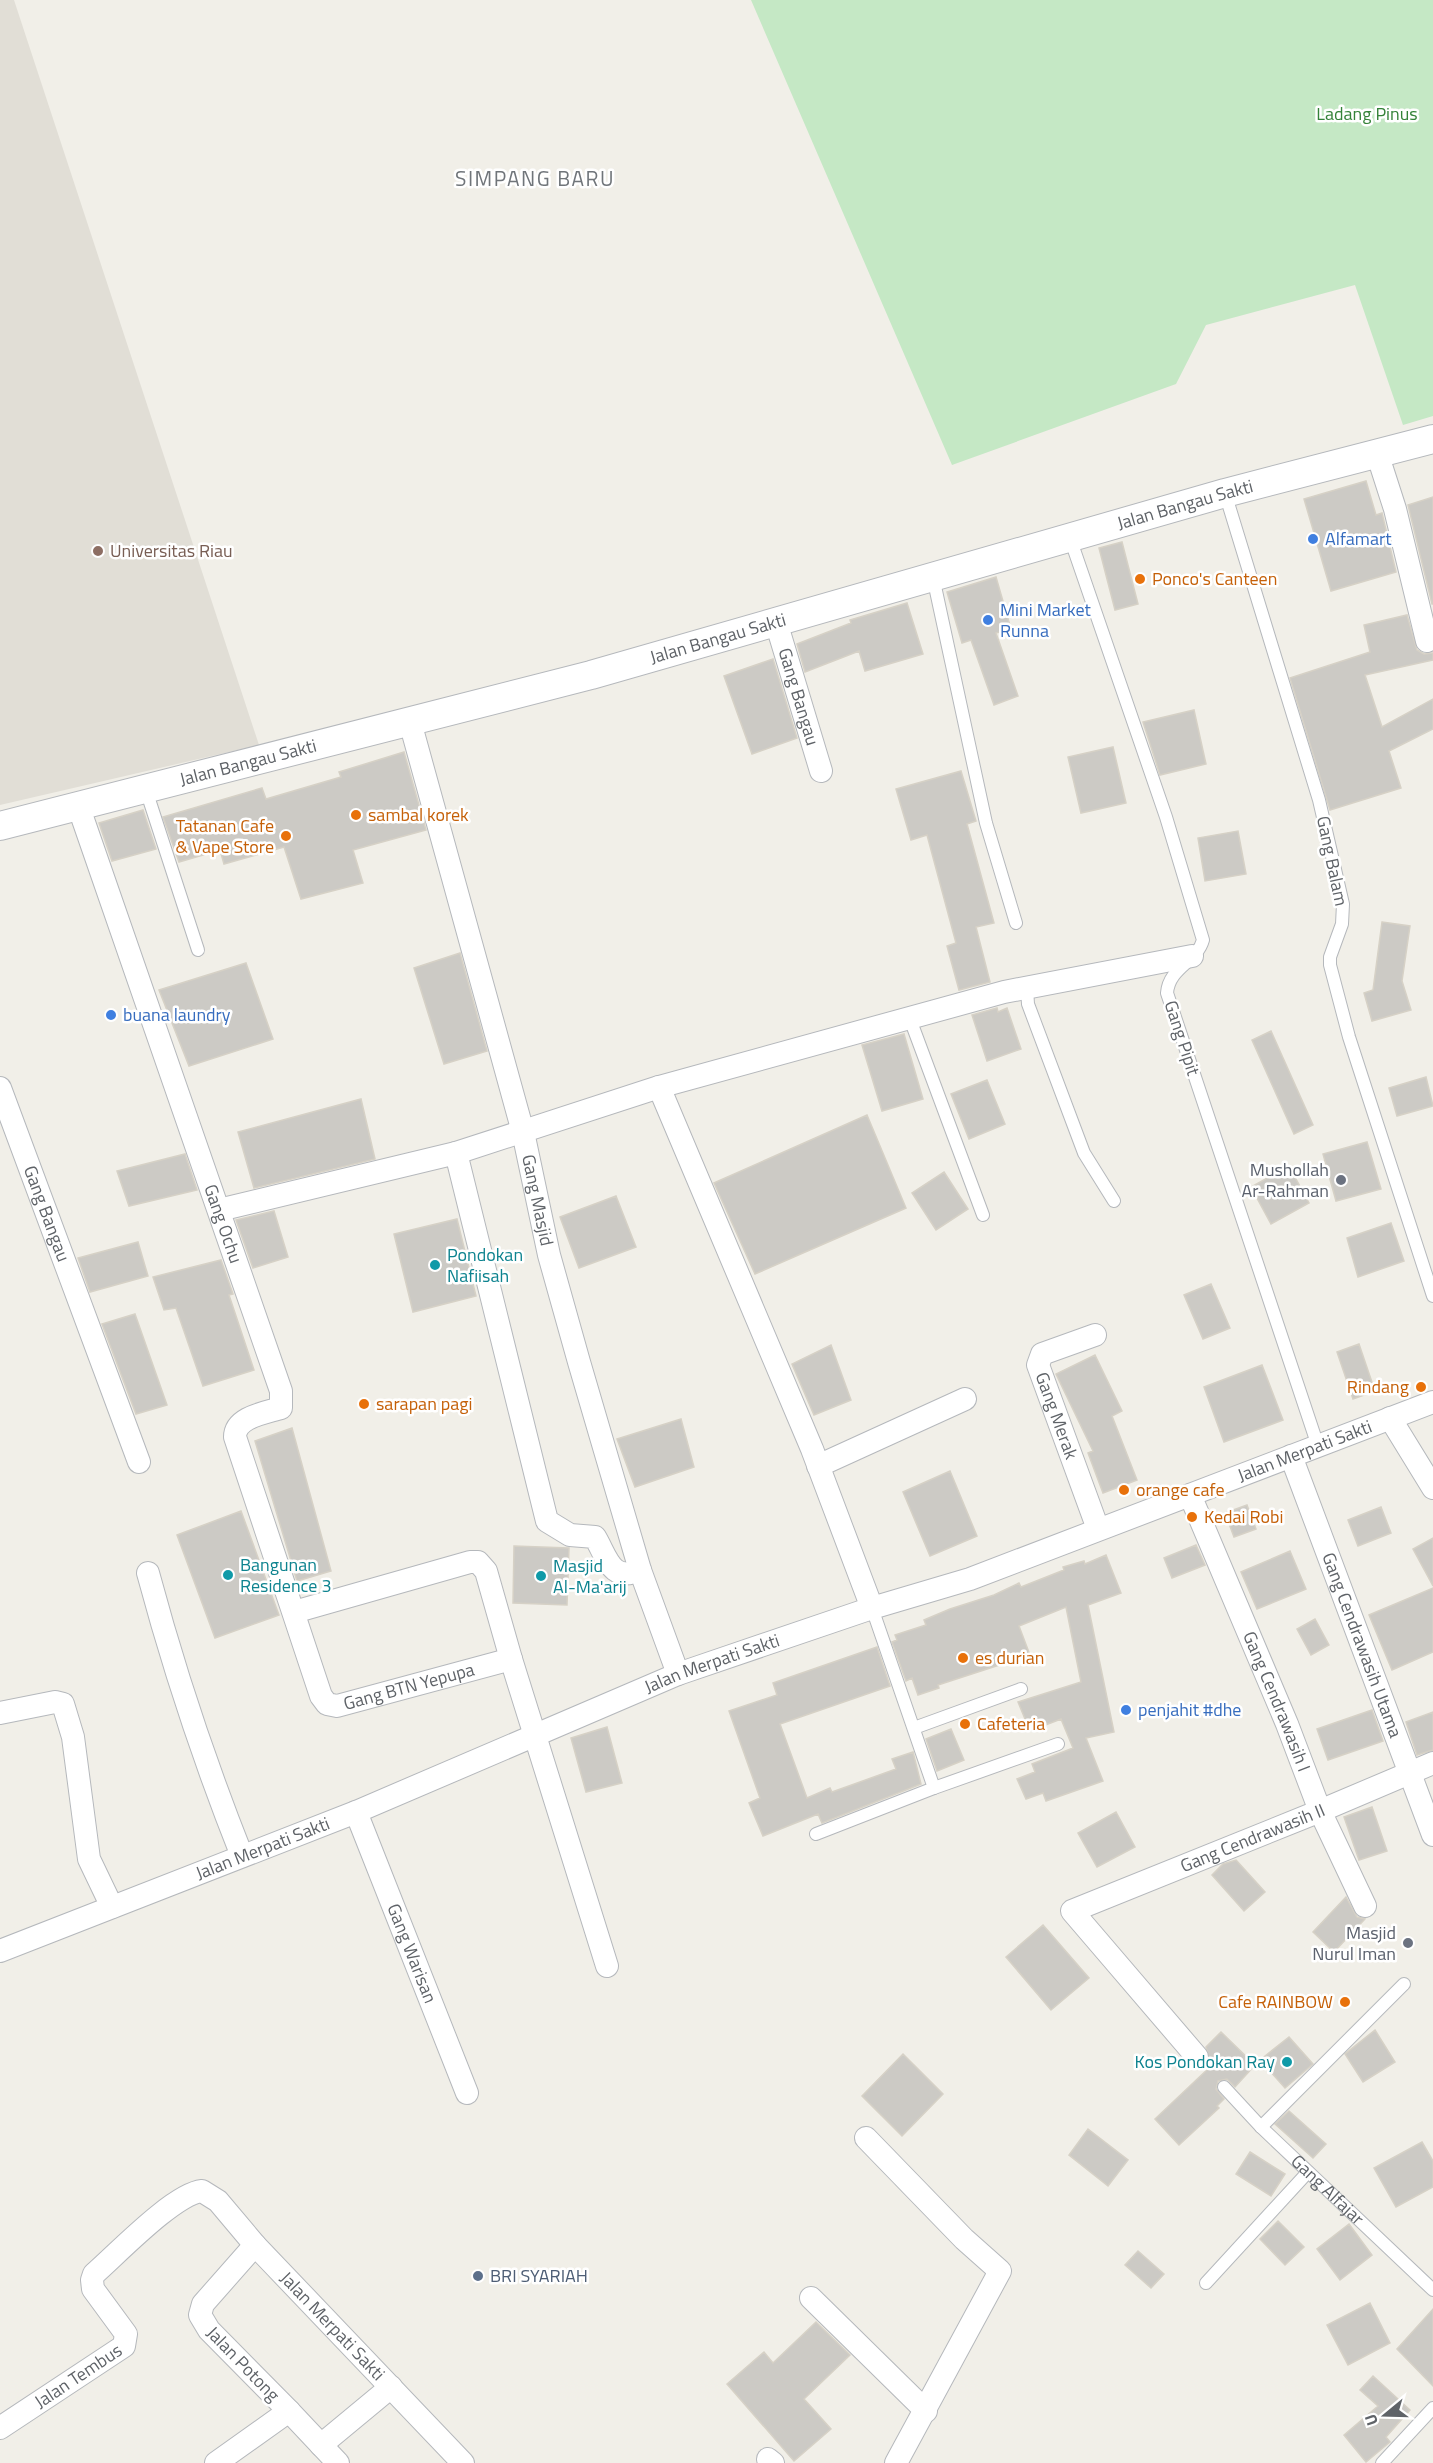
<svg xmlns="http://www.w3.org/2000/svg" width="1433" height="2463" viewBox="0 0 1433 2463" font-family="'Titillium Web',sans-serif">
	<style>
		.education { fill: #e1ded6 }
		.green { fill: #c5e8c5 }
		.building { fill: #cccac5; stroke: #d6d1c6; stroke-width: 1.5 }
		.lines { fill: none; stroke-linecap: round; stroke-linejoin: round }
		.service-casing { stroke: #b5b8bc; stroke-width: 14 }
		.minor-casing { stroke: #b5b8bc; stroke-width: 24 }
		.tertiary-casing { stroke: #b5b8bc; stroke-width: 30 }
		.service { stroke: #fff; stroke-width: 12 }
		.minor { stroke: #fff; stroke-width: 22 }
		.tertiary { stroke: #fff; stroke-width: 28 }
		.shop-dot { fill: #3f7fe0; stroke: #fff; stroke-width: 2 }
		.education-dot { fill: #8d6e63; stroke: #fff; stroke-width: 2 }
		.food-dot { fill: #e8710a; stroke: #fff; stroke-width: 2 }
		.worship-dot { fill: #6b7280; stroke: #fff; stroke-width: 2 }
		.culture-dot { fill: #0f9aa8; stroke: #fff; stroke-width: 2 }
		.service-dot { fill: #5c6f8a; stroke: #fff; stroke-width: 2 }
		.labels { text-anchor: middle; stroke-width: 5; stroke-linejoin: round; paint-order: stroke }
		.park-label { font-size: 18px; fill: #348238; stroke: #fff }
		.street-label { font-size: 18px; fill: #5f6368; stroke: #fff }
		.shop-label { font-size: 18px; fill: #366cbe; stroke: #fff; text-anchor: start }
		.education-label { font-size: 18px; fill: #785e54; stroke: #fff; text-anchor: start }
		.food-label { font-size: 18px; fill: #c56008; stroke: #fff; text-anchor: start }
		.worship-label { font-size: 18px; fill: #5b616d; stroke: #fff; text-anchor: end }
		.culture-label { font-size: 18px; fill: #0d838f; stroke: #fff; text-anchor: start }
		.service-label { font-size: 18px; fill: #4e5e75; stroke: #fff; text-anchor: start }
		.quarter-label { font-size: 21px; letter-spacing: 1.5px; fill: #70757a; stroke: #fff }
	</style>
	<rect width="100%" height="100%" fill="#f1efe8"/>
	<path class="education" d="M0 0H14L259 745 0 805Z"/>
	<path class="green" d="M751 0H1433V416L1403 425 1355 285 1206 325 1176 384 952 465Z"/>
	<path class="building" d="M1366 481 1376 515 1382 513 1396 572 1331 591 1304 499Z
		M1433 497V604H1432L1408 505Z
		M1122 542 1138 604 1115 610 1099 548Z
		M996 577 1011 629 996 633 1018 696 994 705 971 640 962 643 947 592Z
		M907 603 923 654 865 671 859 651 805 672 797 644 851 623 850 620Z
		M1407 615 1417 650 1424 654 1433 653V660L1365 675 1382 727 1433 699V729L1389 751 1401 788 1330 810 1290 678 1370 652 1364 625Z
		M773 659 797 738 752 754 724 676Z
		M1194 710 1206 764 1160 775 1143 722Z
		M1113 747 1126 803 1081 813 1068 757Z
		M404 752 426 830 353 850 363 883 301 899 284 847 224 864 220 850 179 862 163 817 262 788 266 799 341 777 339 772Z
		M961 771 976 821 967 824 994 923 976 927 990 982 959 990 947 946 956 943 927 835 911 840 896 789Z
		M143 810 156 849 112 861 99 823Z
		M1238 831 1246 874 1205 881 1198 838Z
		M1382 922 1410 926 1402 981 1411 1010 1372 1021 1364 993 1373 990Z
		M460 953 487 1051 444 1064 414 968Z
		M246 963 273 1039 189 1066 159 990Z
		M997 1008 998 1012 1007 1008 1021 1049 987 1061 972 1015Z
		M1271 1031 1313 1125 1294 1134 1252 1040Z
		M904 1034 923 1099 882 1111 862 1045Z
		M1426 1077 1433 1106 1397 1116 1389 1088Z
		M987 1080 1005 1124 969 1139 951 1094Z
		M361 1099 375 1159 254 1188 238 1132Z
		M867 1115 906 1208 755 1274 714 1183Z
		M1367 1142 1381 1189 1336 1201 1323 1154Z
		M185 1154 197 1190 129 1206 117 1171Z
		M1289 1166 1309 1203 1271 1224 1251 1187Z
		M944 1172 968 1209 936 1230 912 1193Z
		M616 1196 636 1247 579 1268 560 1217Z
		M274 1211 288 1257 253 1268 236 1220Z
		M457 1219 476 1296 413 1312 394 1234Z
		M1391 1223 1404 1261 1358 1277 1347 1238Z
		M138 1242 148 1276 90 1292 78 1258Z
		M221 1260 233 1294 229 1295 254 1370 203 1386 176 1308 164 1310 153 1277Z
		M1211 1284 1230 1328 1203 1339 1184 1295Z
		M135 1314 167 1405 136 1414 102 1324Z
		M1359 1344 1375 1391 1353 1399 1337 1352Z
		M831 1345 851 1400 814 1415 792 1364Z
		M1095 1355 1122 1411 1112 1416 1137 1480 1103 1493 1088 1453 1093 1451 1056 1374Z
		M1262 1365 1283 1420 1224 1442 1204 1387Z
		M681 1419 694 1467 635 1487 617 1439Z
		M292 1428 331 1571 297 1581 255 1441Z
		M950 1471 977 1536 930 1556 903 1492Z
		M1247 1505 1256 1529 1234 1537 1225 1513Z
		M1381 1507 1391 1533 1358 1546 1348 1520Z
		M241 1511 279 1615 215 1638 177 1535Z
		M1433 1538V1586L1413 1549Z
		M1196 1545 1205 1565 1172 1578 1164 1558Z
		M514 1546 569 1548 567 1605 513 1603Z
		M1290 1551 1306 1589 1257 1609 1241 1572Z
		M1106 1555 1121 1593 1088 1605 1114 1732 1086 1738 1103 1781 1046 1801 1043 1793 1026 1799 1017 1779 1035 1772 1032 1764 1073 1748 1061 1719 1030 1731 1018 1702 1081 1682 1066 1607 1019 1626 1030 1655 938 1685 939 1688 918 1695 912 1678 906 1681 892 1642 897 1640 895 1635 926 1625 924 1620 950 1609 994 1595 1019 1583 1021 1587 1064 1570 1063 1567 1084 1561 1085 1564Z
		M1433 1588V1652L1392 1670 1369 1615Z
		M1315 1619 1329 1645 1311 1655 1297 1629Z
		M877 1647 890 1686 780 1724 807 1798 830 1788 832 1792 896 1769 892 1759 913 1752 921 1784 822 1823 818 1814 763 1836 749 1803 760 1798 729 1711 777 1695 773 1683Z
		M1372 1710 1383 1741 1328 1760 1317 1729Z
		M1433 1712V1750L1417 1755 1406 1722Z
		M607 1727 622 1783 586 1792 571 1738Z
		M951 1729 964 1760 937 1771 926 1739Z
		M1372 1807 1387 1851 1359 1860 1344 1817Z
		M1116 1812 1135 1847 1097 1867 1078 1833Z
		M1236 1860 1265 1892 1244 1911 1212 1875 1223 1864Z
		M1346 1897 1357 1917 1365 1919 1334 1952 1313 1932Z
		M1043 1925 1089 1978 1051 2010 1006 1957Z
		M1375 2030 1395 2062 1363 2082 1345 2054Z
		M1221 2032 1255 2065 1235 2087 1227 2079 1218 2081 1216 2089 1224 2099 1217 2106 1219 2108 1179 2145 1155 2119 1211 2066 1206 2047Z
		M1289 2037 1313 2064 1285 2088 1260 2060Z
		M903 2054 943 2094 902 2136 862 2096Z
		M1289 2111 1326 2144 1313 2158 1275 2124Z
		M1088 2129 1128 2160 1108 2186 1069 2155Z
		M1422 2142 1433 2161V2187L1396 2207 1374 2168Z
		M1250 2152 1285 2174 1271 2196 1236 2174Z
		M1278 2221 1304 2247 1285 2265 1260 2239Z
		M1349 2224 1372 2255 1340 2280 1317 2249Z
		M1138 2251 1164 2274 1151 2288 1125 2265Z
		M1370 2303 1390 2343 1348 2365 1327 2325Z
		M1433 2309V2386L1397 2349Z
		M816 2322 850 2355 804 2399 831 2429 794 2461 727 2384 764 2352 773 2363Z
		M1373 2376 1410 2410 1386 2437 1390 2442 1366 2462 1344 2435 1378 2406 1360 2390Z"/>
	<g class="lines">
		<defs>
			<g id="service">
				<path d="M1225 493 1319 800 1343 904 1342 924 1330 957V965L1349 1037 1433 1296"/>
				<path d="M1070 538 1166 817 1203 940C1197 962 1169 967 1167 993L1318 1446"/>
				<path d="M933 577 986 823 1016 923"/>
				<path d="M146 790 198 950"/>
				<path d="M1027 989 1028 1004 1084 1153 1114 1201"/>
				<path d="M910 1019 983 1215"/>
				<path d="M914 1728 1021 1689"/>
				<path d="M934 1788 1058 1744"/>
				<path d="M816 1834 934 1788 872 1608"/>
				<path id="s1" d="M1224 2087 1261 2127 1433 2290"/>
				<path d="M1261 2127 1404 1984"/>
				<path d="M1206 2283 1308 2172"/>
				<path d="M1382 2463 1433 2408"/>
			</g>
			<g id="minor">
				<path d="M1377 453 1395 509 1427 641"/>
				<path id="s2" d="M776 622 821 771"/>
				<path id="s3" d="M410 722 523 1132 549 1255 579 1362 640 1570 678 1674"/>
				<path id="s4" d="M79 808 281 1391V1408C265 1413 235 1417 235 1437L321 1696 327 1704 337 1706 511 1659 607 1966"/>
				<path d="M659 1087 812 1449 872 1608"/>
				<path id="s5" d="M0 1088 139 1462"/>
				<path d="M456 1153 547 1521 570 1535 595 1537C607 1557 611 1583 640 1570"/>
				<path d="M219 1210 456 1153 659 1087 1004 992 1192 956"/>
				<path id="s6" d="M1095 1335 1042 1354 1038 1365 1098 1529"/>
				<path d="M1390 1418 1433 1488"/>
				<path id="s7" d="M1291 1456 1433 1835"/>
				<path d="M818 1466 965 1399"/>
				<path id="s8" d="M1190 1495 1287 1724 1320 1811 1365 1906"/>
				<path d="M148 1573C174 1670 205 1763 242 1856"/>
				<path d="M294 1612 470 1562H478L486 1571 511 1659"/>
				<path d="M0 1713 55 1702 63 1704 73 1737 89 1859 112 1907"/>
				<path id="s9" d="M356 1812 467 2093"/>
				<path id="s10" d="M0 1951 356 1812 678 1674 872 1608 970 1579 1433 1402"/>
				<path id="s11" d="M1197 2057 1072 1911 1320 1811 1433 1763"/>
				<path d="M866 2138 964 2239 1000 2271 896 2463"/>
				<path d="M811 2298 926 2411"/>
				<path d="M289 2411 338 2463"/>
				<path id="s12" d="M0 2428 124 2346 126 2334 93 2289 92 2280 94 2274C118 2253 174 2194 202 2191L218 2201 255 2245 463 2463"/>
				<path d="M321 2445 391 2387"/>
				<path d="M768 2459 773 2463"/>
				<path d="M216 2463 289 2411 209 2330 200 2315 203 2304 255 2245"/>
			</g>
			<g id="tertiary">
				<path id="s13" d="M0 826 591 675 1225 493 1433 439"/>
			</g>
		</defs>
		<use href="#service" class="service-casing"/>
		<use href="#minor" class="minor-casing"/>
		<use href="#tertiary" class="tertiary-casing"/>
		<use href="#service" class="service"/>
		<use href="#minor" class="minor"/>
		<use href="#tertiary" class="tertiary"/>
	</g>
	<g class="shop-dot">
		<circle cx="1313" cy="539" r="6"/>
		<circle cx="988" cy="620" r="6"/>
		<circle cx="111" cy="1015" r="6"/>
		<circle cx="1126" cy="1710" r="6"/>
	</g>
	<circle class="education-dot" cx="98" cy="551" r="6"/>
	<g class="food-dot">
		<circle cx="1140" cy="579" r="6"/>
		<circle cx="356" cy="815" r="6"/>
		<circle cx="286" cy="836" r="6"/>
		<circle cx="1421" cy="1387" r="6"/>
		<circle cx="364" cy="1404" r="6"/>
		<circle cx="1124" cy="1490" r="6"/>
		<circle cx="1192" cy="1517" r="6"/>
		<circle cx="963" cy="1658" r="6"/>
		<circle cx="965" cy="1724" r="6"/>
		<circle cx="1345" cy="2002" r="6"/>
	</g>
	<g class="worship-dot">
		<circle cx="1341" cy="1180" r="6"/>
		<circle cx="1408" cy="1943" r="6"/>
	</g>
	<g class="culture-dot">
		<circle cx="435" cy="1265" r="6"/>
		<circle cx="228" cy="1575" r="6"/>
		<circle cx="541" cy="1576" r="6"/>
		<circle cx="1287" cy="2062" r="6"/>
	</g>
	<circle class="service-dot" cx="478" cy="2276" r="6"/>
	<g class="labels">
		<g class="park-label">
			<text x="1367" y="120">Ladang Pinus</text>
		</g>
		<g class="street-label">
			<text dy="6" stroke="none"><textPath href="#s13" startOffset="1228">Jalan Bangau Sakti</textPath></text>
			<text dy="6" stroke="none"><textPath href="#s13" startOffset="742">Jalan Bangau Sakti</textPath></text>
			<text dy="6" stroke="none"><textPath href="#s2" startOffset="78">Gang Bangau</textPath></text>
			<text dy="6" stroke="none"><textPath href="#s13" startOffset="256">Jalan Bangau Sakti</textPath></text>
			<text transform="translate(1332 861) rotate(78)" y="6">Gang Balam</text>
			<text transform="translate(1182 1038) rotate(72)" y="6">Gang Pipit</text>
			<text dy="6" stroke="none"><textPath href="#s3" startOffset="495">Gang Masjid</textPath></text>
			<text dy="6" stroke="none"><textPath href="#s5" startOffset="134">Gang Bangau</textPath></text>
			<text dy="6" stroke="none"><textPath href="#s4" startOffset="440">Gang Ochu</textPath></text>
			<text dy="6" stroke="none"><textPath href="#s6" startOffset="122">Gang Merak</textPath></text>
			<text dy="6" stroke="none"><textPath href="#s10" startOffset="1398">Jalan Merpati Sakti</textPath></text>
			<text dy="6" stroke="none"><textPath href="#s7" startOffset="202">Gang Cendrawasih Utama</textPath></text>
			<text dy="6" stroke="none"><textPath href="#s10" startOffset="768">Jalan Merpati Sakti</textPath></text>
			<text dy="6" stroke="none"><textPath href="#s4" startOffset="1060">Gang BTN Yepupa</textPath></text>
			<text dy="6" stroke="none"><textPath href="#s8" startOffset="224">Gang Cendrawasih I</textPath></text>
			<text dy="6" stroke="none"><textPath href="#s11" startOffset="387">Gang Cendrawasih II</textPath></text>
			<text dy="6" stroke="none"><textPath href="#s10" startOffset="282">Jalan Merpati Sakti</textPath></text>
			<text dy="6" stroke="none"><textPath href="#s9" startOffset="152">Gang Warisan</textPath></text>
			<text dy="6" stroke="none"><textPath href="#s1" startOffset="146">Gang Alfajar</textPath></text>
			<text dy="6" stroke="none"><textPath href="#s12" startOffset="558">Jalan Merpati Sakti</textPath></text>
			<text transform="translate(243 2364) rotate(46)" y="6">Jalan Potong</text>
			<text dy="6" stroke="none"><textPath href="#s12" startOffset="94">Jalan Tembus</textPath></text>
		</g>
		<g class="shop-label">
			<text x="1325" y="545">Alfamart</text>
			<text x="1000" y="616">Mini Market<tspan x="1000" dy="21">Runna</tspan></text>
			<text x="123" y="1021">buana laundry</text>
			<text x="1138" y="1716">penjahit #dhe</text>
		</g>
		<g class="education-label">
			<text x="110" y="557">Universitas Riau</text>
		</g>
		<g class="food-label">
			<text x="1152" y="585">Ponco's Canteen</text>
			<text x="368" y="821">sambal korek</text>
			<text x="274" y="832" text-anchor="end">Tatanan Cafe<tspan x="274" dy="21">&amp; Vape Store</tspan></text>
			<text x="1409" y="1393" text-anchor="end">Rindang</text>
			<text x="376" y="1410">sarapan pagi</text>
			<text x="1136" y="1496">orange cafe</text>
			<text x="1204" y="1523">Kedai Robi</text>
			<text x="975" y="1664">es durian</text>
			<text x="977" y="1730">Cafeteria</text>
			<text x="1333" y="2008" text-anchor="end">Cafe RAINBOW</text>
		</g>
		<g class="worship-label">
			<text x="1329" y="1176">Mushollah<tspan x="1329" dy="21">Ar-Rahman</tspan></text>
			<text x="1396" y="1939">Masjid<tspan x="1396" dy="21">Nurul Iman</tspan></text>
		</g>
		<g class="culture-label">
			<text x="447" y="1261">Pondokan<tspan x="447" dy="21">Nafiisah</tspan></text>
			<text x="240" y="1571">Bangunan<tspan x="240" dy="21">Residence 3</tspan></text>
			<text x="553" y="1572">Masjid<tspan x="553" dy="21">Al-Ma'arij</tspan></text>
			<text x="1275" y="2068" text-anchor="end">Kos Pondokan Ray</text>
		</g>
		<g class="service-label">
			<text x="490" y="2282">BRI SYARIAH</text>
		</g>
		<g class="quarter-label">
			<text x="535" y="186">SIMPANG BARU</text>
		</g>
	</g>
	<g transform="translate(1385 2415) rotate(251)" stroke="#ffffff" stroke-width="4.5" paint-order="stroke">
	<path d="M0-4.5L10 22L0 15L-10 22Z" fill="#5f6368"/>
	<text y="-9" font-size="16" font-weight="bold" text-anchor="middle" fill="#5f6368">U</text>
	</g>
</svg>
